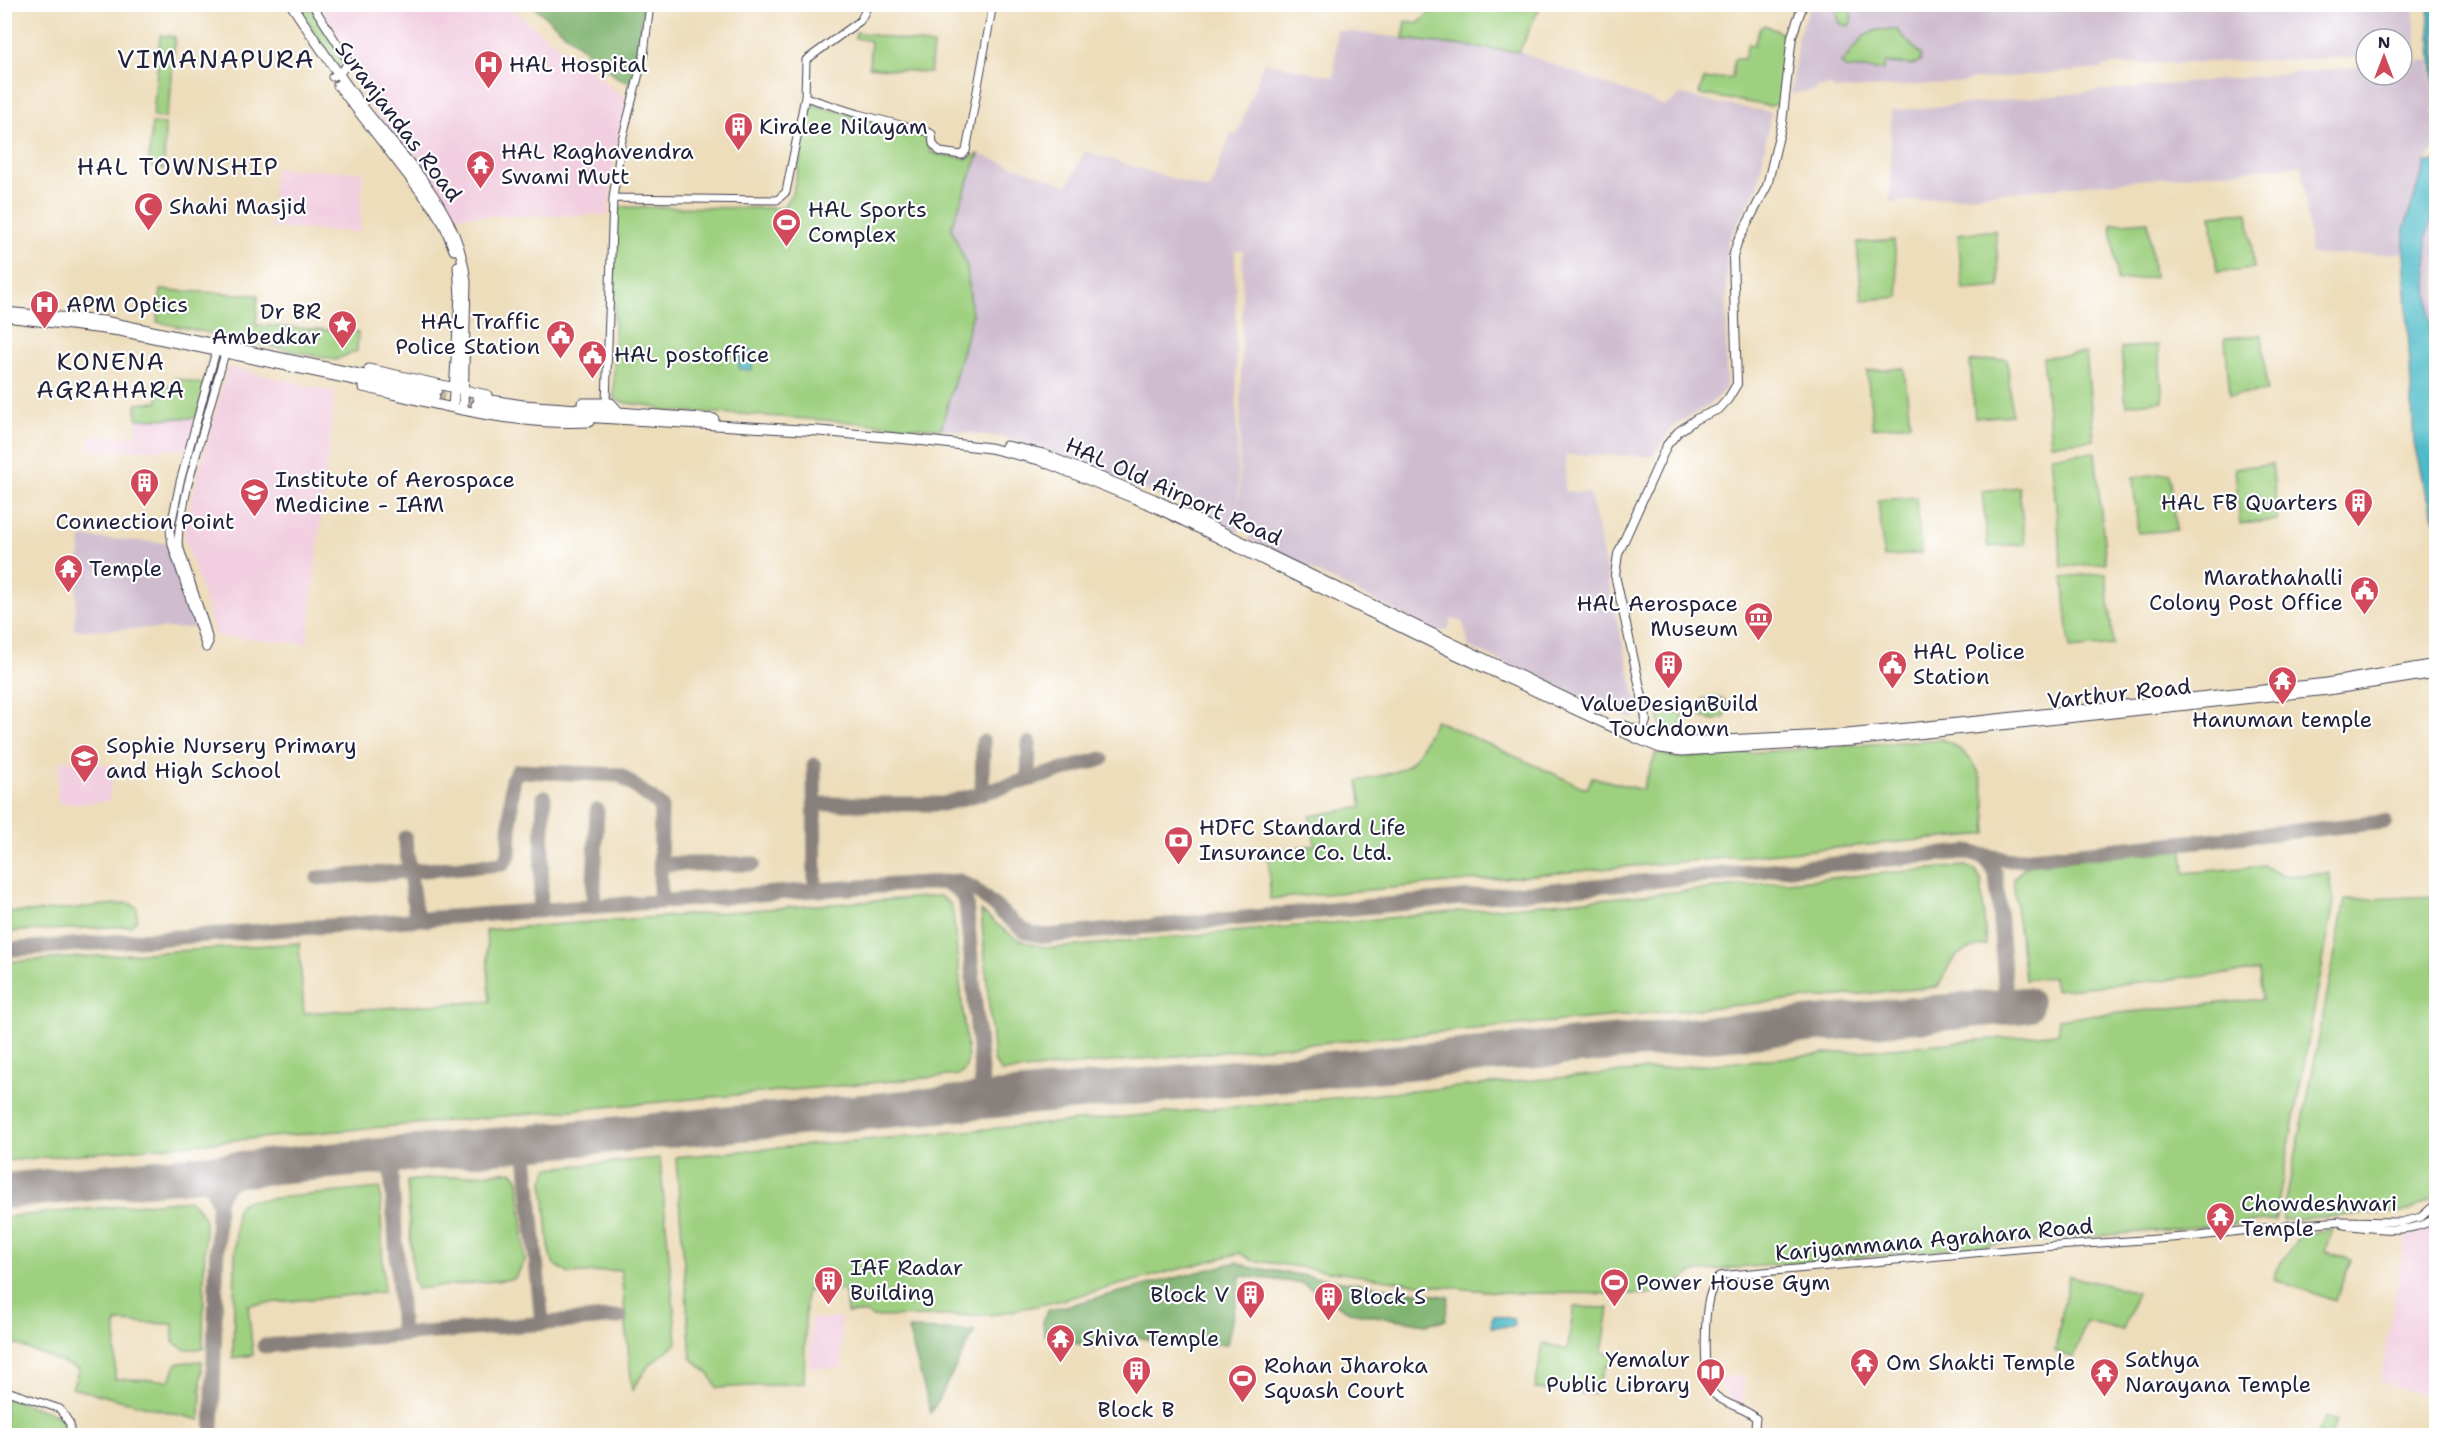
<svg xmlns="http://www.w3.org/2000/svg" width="2441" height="1440" viewBox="0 0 2441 1440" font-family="'Shantell Sans',sans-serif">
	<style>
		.built { fill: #f2cfe0 }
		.industrial { fill: #cfbdcf; fill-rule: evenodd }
		.green { fill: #9ed080; stroke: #60795e; stroke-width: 1.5 }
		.forest { fill: #7eb26e; stroke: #506a54; stroke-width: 1.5 }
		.water { fill: #4dbbc7; stroke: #386e81; stroke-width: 1.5 }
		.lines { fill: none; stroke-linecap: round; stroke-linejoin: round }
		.taxiway { stroke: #88807b; stroke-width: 15 }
		.runway { stroke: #88807b; stroke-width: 36 }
		.primary-tunnel { stroke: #c4b8a1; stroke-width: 9; stroke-dasharray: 9 4.5; stroke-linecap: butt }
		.tertiary-casing { stroke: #403e4e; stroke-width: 9 }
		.secondary-casing { stroke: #403e4e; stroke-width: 10 }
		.primary-casing { stroke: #403e4e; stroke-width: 11 }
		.tertiary { stroke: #fff; stroke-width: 7 }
		.secondary { stroke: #fff; stroke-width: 8 }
		.primary { stroke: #fff; stroke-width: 9 }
		.labels { text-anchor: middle; stroke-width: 4.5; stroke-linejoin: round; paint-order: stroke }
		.poi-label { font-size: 22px; fill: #22223b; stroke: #fff; text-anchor: start }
		.street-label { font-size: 22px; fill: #22223b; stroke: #fff }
		.neighbourhood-label { font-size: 24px; letter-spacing: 1.5px; fill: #22223b; stroke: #fff }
		.quarter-label { font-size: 26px; letter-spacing: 1.5px; fill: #22223b; stroke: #fff }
	</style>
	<rect width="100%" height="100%" fill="#fff"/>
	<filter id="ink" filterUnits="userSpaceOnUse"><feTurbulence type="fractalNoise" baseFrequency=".0167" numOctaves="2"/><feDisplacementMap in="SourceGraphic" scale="12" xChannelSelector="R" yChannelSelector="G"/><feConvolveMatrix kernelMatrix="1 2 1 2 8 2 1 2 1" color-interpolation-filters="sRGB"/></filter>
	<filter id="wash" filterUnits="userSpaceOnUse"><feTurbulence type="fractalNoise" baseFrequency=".008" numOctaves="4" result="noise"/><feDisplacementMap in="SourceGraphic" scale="24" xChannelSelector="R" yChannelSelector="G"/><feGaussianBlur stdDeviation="1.35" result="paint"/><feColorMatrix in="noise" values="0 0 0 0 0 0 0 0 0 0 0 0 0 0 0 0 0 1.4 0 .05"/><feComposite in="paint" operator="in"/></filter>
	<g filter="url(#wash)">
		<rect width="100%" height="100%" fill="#edddbb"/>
		<path class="built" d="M317 5H507L626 99 614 162 608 215 455 216 412 157 360 95 367 83Z
			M274 168 363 172 360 232 271 228Z
			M228 367 335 392 307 644 216 636 184 536 191 499Z
			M196 418 186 449 91 451V436H137V419Z
			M60 760 113 765 109 801 78 804 57 803Z
			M2436 1221V1399L2380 1382 2406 1234Z
			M841 1318 842 1368H810L811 1319Z
			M1744 1376 1743 1404 1734 1402 1722 1390 1717 1377Z"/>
		<path class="industrial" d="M1811 5H2413L2418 55 2402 56V39H2366V57L2114 65 2103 66 2102 69 1969 80 1967 82 1834 90 1833 86 1818 87 1814 91 1791 94 1798 37Z
			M1337 30 1519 52 1665 106 1682 94 1710 102 1771 112 1758 186 1727 243 1726 388 1708 406 1694 413 1672 428 1653 456 1566 455 1565 491 1590 493 1616 617 1639 709 1637 716 1632 719 1469 647 1463 622 1451 619 1449 628 1444 631H1436L1249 539 1252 527 1248 519 1243 518 1238 534 1193 509 1039 447 1006 438 941 429 972 316 967 267 951 227 979 154 1068 185 1084 151 1209 190 1231 134 1237 135 1264 62 1334 77ZM1235 251H1243L1239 500 1238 499Z
			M2430 60 2436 144 2426 162 2404 228V253L2311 255 2302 165 1890 203 1891 111 2366 66V75H2402V62Z
			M2436 202V462L2426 238Z
			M81 537 167 543 197 628 74 630Z"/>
		<path class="green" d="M1516 4 1539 9 1519 52 1403 39 1406 21 1419 23 1437 5Z
			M296 5H309L344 61 342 67 336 66Z
			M1835 5H1850L1852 19 1849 26 1840 24Z
			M1765 25 1789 37 1781 103 1770 106 1699 94 1704 79 1732 78 1734 59H1744L1748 44 1754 45 1760 28Z
			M1896 29 1921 55 1920 62 1913 65 1886 63 1883 70 1845 68 1841 64 1864 36 1877 30Z
			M856 32 933 45 930 73 869 67 871 41 855 38Z
			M160 35 175 37 170 100 165 118 153 117Z
			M811 104 925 135 931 153 967 159 979 154 951 227 967 267 972 316 941 429 741 414 663 411C649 401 628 408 614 398L615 207 782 208 793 192Z
			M152 123 165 124 164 169 152 167 149 160Z
			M2248 212 2254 268 2217 272 2211 215Z
			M2148 221 2154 277 2117 281 2111 224Z
			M1995 230 2000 287 1963 290 1958 234Z
			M1894 240 1899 297 1862 300 1857 243Z
			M161 290 258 295 256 325 358 332 357 351 335 360 157 322Z
			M2262 335 2267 391 2230 395 2225 338Z
			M2158 345 2163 401 2126 405 2121 348Z
			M2086 353 2094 440 2051 444 2043 357Z
			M2007 358 2012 415 1975 418 1970 362Z
			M1904 368 1910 424 1873 428 1867 371Z
			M175 378 206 385 196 418 137 419 136 404 158 402 159 384 174 386Z
			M2095 452 2106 563 2062 567 2051 456Z
			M2272 464 2278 520 2240 524 2235 468Z
			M2170 473 2176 530 2138 533 2133 477Z
			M2019 487 2025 544 1988 547 1982 491Z
			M1916 497 1921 553 1884 557 1878 500Z
			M2106 573 2113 645 2070 649 2063 577Z
			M1716 698 1725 700 1727 703 1725 717 1715 720 1702 717 1700 710 1703 699Z
			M1658 711 1683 712V732H1661Z
			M1435 720 1587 789 1592 777 1642 790 1656 753 1676 758 1942 739C1989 761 1983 789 1987 834L1270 899 1269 852 1315 845 1310 816 1362 807 1358 781C1414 768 1409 772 1435 720Z
			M2183 850 2185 873 2264 866 2283 876 2329 873 2334 902 2275 1220 1693 1272 1669 1290 1657 1294 1505 1293 1410 1283 1251 1260 1240 1253 1050 1303 990 1315 872 1317 867 1313H847L845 1290 806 1291 804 1383 717 1388 710 1375 691 1358 676 1157 2059 1033 2058 1019 2262 999 2259 971 2055 990 2053 977 2025 980 2013 879 2028 864Z
			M1965 866 1975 870 1981 880 1986 945C1972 948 1956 952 1949 966 1945 974 1943 981 1937 987L1001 1072 994 1061 981 911C1007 933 1018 945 1053 948Z
			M940 896 950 904 953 914 968 1060 964 1071 959 1075 5 1161V962L299 943 304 1013 490 1001 486 930Z
			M2436 896V1193L2431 1199 2409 1211 2282 1220 2307 1101 2345 900Z
			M129 903 137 908V919L131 926 5 932V912C47 913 87 906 129 903Z
			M660 1158 677 1343 649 1365 632 1390 621 1270 569 1274 554 1264 550 1256 543 1181 548 1168Z
			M512 1171 519 1180 525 1261 514 1279 417 1289 413 1278 407 1181Z
			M380 1188 384 1292 248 1305 253 1355 233 1358 236 1211 239 1205 246 1201Z
			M188 1200 196 1205 205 1220 203 1349H184L173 1342V1324L116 1322 115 1379 170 1380 177 1363 202 1361 200 1420 72 1388 79 1369 5 1340V1217Z
			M2332 1229 2325 1251 2351 1260 2335 1301 2274 1279 2276 1270 2300 1235Z
			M2069 1276 2137 1292 2123 1330 2086 1321 2074 1358 2055 1351Z
			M1574 1307 1609 1308 1602 1353 1618 1354 1616 1360 1605 1367 1594 1394 1535 1389 1543 1343 1567 1350Z
			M5 1397 57 1415 64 1423 65 1435H5Z
			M2325 1417 2337 1422 2331 1435H2316Z"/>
		<path class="forest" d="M532 5H643L635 78 631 83 619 79Z
			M1237 1262 1248 1267 1449 1297 1445 1320 1426 1324 1349 1312 1302 1283 1241 1276 1227 1344 1166 1345 1135 1336 1097 1341 1095 1348 1044 1335 1043 1321 1047 1311Z
			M908 1329 975 1331 931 1413Z"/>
		<path class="water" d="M2428 5H2436V109Z
			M2426 162H2436V202L2426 238 2436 462V522L2423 483 2414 443 2404 253V229Z
			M740 350H752V370L739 369Z
			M1493 1315 1513 1319 1514 1326 1491 1327Z"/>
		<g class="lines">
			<path class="taxiway" d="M814 765 815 890
				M1028 780 1029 743
				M982 793 983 742
				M815 804H943L1102 759
				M405 838 415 910 419 917 428 920
				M1981 855 2011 860 2385 822
				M660 862 666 864H753
				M318 878 503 864 509 855 512 780 518 771 620 775 661 806 660 902
				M944 883 958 889 966 902 982 1082 986 1092 996 1100
				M593 907 597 810
				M540 911 544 797
				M4 950 815 890 960 881 973 888 1023 930 1033 934 1046 936 1966 852C1982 853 1989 860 1996 874L2007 1007
				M970 1102 980 1093 982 1082
				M525 1143 542 1323
				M390 1155 402 1335
				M192 1174 212 1188 218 1202 212 1436
				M218 1202C224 1186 233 1178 247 1169
				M264 1346 620 1317"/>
			<path class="runway" d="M4 1191 2025 1005"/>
		</g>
	</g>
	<g filter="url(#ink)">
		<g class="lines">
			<path class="primary-tunnel" d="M437 390 478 398
				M435 397 476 405"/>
			<defs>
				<path id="tertiary" d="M312 4 349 62 341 72 332 77
					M805 97 858 114 928 132 932 134 933 144 940 152 962 155 966 151 993 4
					M613 198 777 200 786 192 805 97 806 60 860 21 869 4
					M606 403 613 198 621 144 644 54 650 4
					M206 648 172 545 170 530 180 482 216 351
					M206 648 209 642 206 629 178 543 179 529 188 484 225 353
					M2344 1225C2371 1228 2413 1236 2436 1217
					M4 1390 60 1409 70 1424V1436
					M1754 1436 1756 1418C1744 1407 1727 1406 1715 1395 1701 1383 1705 1315 1709 1298 1711 1290 1714 1284 1719 1276L2029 1248 2199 1236 2291 1225 2341 1221 2401 1222 2421 1217 2436 1204"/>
				<path id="secondary" d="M1641 736 1646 721 1645 710 1615 575 1618 554 1667 445 1678 432 1696 419 1719 409 1728 399 1737 384 1733 257 1737 243 1767 186 1782 123 1792 36 1803 4"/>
				<path id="primary" d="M291 4C314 39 337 73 362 106 405 161 458 208 466 281L463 410
					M338 85 435 210 445 226 454 250
					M4 312 104 321 437 390
					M14 318 120 331 435 397
					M369 369 487 395
					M363 387C436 404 512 426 589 422
					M478 398 523 405 714 419
					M582 403H611L618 411
					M476 405 548 415 819 431 908 439 990 448 1039 460 1153 506 1455 654 1636 738 1660 748 1682 751 1852 741 2328 690 2436 673
					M453 408 460 296 458 266
					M1006 446 1043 454 1154 499 1591 710
					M1622 725 1660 739 1682 742 1847 734 1978 721 2327 683 2436 664"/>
			</defs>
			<use href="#tertiary" class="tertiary-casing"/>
			<use href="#secondary" class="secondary-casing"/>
			<use href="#primary" class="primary-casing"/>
			<use href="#tertiary" class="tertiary"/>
			<use href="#secondary" class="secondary"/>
			<use href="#primary" class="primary"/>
		</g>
	</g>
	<defs>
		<symbol id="hospital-pin" viewBox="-11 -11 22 30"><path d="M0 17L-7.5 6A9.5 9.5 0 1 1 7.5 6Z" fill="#d1495b" stroke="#fff"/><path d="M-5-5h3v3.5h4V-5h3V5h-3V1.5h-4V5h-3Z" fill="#fff"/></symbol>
		<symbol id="building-pin" viewBox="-11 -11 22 30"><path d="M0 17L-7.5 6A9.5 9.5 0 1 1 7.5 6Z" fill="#d1495b" stroke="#fff"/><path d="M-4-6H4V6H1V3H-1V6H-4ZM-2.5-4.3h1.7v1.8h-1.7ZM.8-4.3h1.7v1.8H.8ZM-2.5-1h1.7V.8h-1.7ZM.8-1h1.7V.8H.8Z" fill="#fff"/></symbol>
		<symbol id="temple-pin" viewBox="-11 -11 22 30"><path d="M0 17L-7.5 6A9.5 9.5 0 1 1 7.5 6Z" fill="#d1495b" stroke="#fff"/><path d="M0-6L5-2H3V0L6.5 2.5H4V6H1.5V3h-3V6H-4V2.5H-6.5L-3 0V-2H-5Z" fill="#fff"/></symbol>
		<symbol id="mosque-pin" viewBox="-11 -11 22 30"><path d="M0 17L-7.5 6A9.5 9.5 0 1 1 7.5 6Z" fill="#d1495b" stroke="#fff"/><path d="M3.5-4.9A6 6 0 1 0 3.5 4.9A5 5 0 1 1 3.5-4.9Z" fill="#fff"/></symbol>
		<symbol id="stadium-pin" viewBox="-11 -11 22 30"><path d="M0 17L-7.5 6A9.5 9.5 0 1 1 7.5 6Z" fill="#d1495b" stroke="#fff"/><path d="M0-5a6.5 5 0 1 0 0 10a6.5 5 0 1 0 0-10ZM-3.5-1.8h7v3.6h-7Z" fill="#fff"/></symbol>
		<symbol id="sight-pin" viewBox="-11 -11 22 30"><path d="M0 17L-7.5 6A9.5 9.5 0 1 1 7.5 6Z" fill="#d1495b" stroke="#fff"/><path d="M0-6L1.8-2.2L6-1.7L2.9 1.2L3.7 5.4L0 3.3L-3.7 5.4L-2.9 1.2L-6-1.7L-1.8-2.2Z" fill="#fff"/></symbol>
		<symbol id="civic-pin" viewBox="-11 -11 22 30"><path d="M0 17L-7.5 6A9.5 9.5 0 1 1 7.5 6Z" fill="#d1495b" stroke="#fff"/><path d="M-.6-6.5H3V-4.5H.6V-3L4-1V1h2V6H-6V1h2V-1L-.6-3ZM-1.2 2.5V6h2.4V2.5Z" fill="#fff"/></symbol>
		<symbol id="university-pin" viewBox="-11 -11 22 30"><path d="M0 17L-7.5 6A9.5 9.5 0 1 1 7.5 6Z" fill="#d1495b" stroke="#fff"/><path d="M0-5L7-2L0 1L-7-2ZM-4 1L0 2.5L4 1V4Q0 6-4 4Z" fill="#fff"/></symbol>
		<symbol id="museum-pin" viewBox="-11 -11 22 30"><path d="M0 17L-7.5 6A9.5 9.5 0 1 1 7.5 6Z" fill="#d1495b" stroke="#fff"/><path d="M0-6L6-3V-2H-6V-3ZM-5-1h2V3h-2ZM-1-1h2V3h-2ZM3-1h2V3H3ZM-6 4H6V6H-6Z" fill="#fff"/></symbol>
		<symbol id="school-pin" viewBox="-11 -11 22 30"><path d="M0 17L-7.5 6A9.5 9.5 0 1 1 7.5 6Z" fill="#d1495b" stroke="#fff"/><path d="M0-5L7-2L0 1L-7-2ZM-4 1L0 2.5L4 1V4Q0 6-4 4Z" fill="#fff"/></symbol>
		<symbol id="bank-pin" viewBox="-11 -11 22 30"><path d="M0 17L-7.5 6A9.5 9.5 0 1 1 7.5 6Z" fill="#d1495b" stroke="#fff"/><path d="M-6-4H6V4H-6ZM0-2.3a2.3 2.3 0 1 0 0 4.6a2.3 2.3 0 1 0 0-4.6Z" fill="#fff"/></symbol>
		<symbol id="library-pin" viewBox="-11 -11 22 30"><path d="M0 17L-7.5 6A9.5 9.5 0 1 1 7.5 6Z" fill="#d1495b" stroke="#fff"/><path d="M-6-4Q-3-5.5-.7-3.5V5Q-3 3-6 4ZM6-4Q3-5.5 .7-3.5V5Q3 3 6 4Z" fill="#fff"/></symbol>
	</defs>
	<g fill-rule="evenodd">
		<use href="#hospital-pin" x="472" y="48" width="33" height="45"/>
		<use href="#building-pin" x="722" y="110" width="33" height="45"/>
		<use href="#temple-pin" x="464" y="148" width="33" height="45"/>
		<use href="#mosque-pin" x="132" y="190" width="33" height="45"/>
		<use href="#stadium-pin" x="770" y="206" width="33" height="45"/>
		<use href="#hospital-pin" x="28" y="288" width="33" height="45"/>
		<use href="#sight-pin" x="326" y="308" width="33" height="45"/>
		<use href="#civic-pin" x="544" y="318" width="33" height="45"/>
		<use href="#civic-pin" x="576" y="338" width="33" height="45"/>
		<use href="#building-pin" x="128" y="466" width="33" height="45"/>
		<use href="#university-pin" x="238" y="476" width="33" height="45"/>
		<use href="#building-pin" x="2342" y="486" width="33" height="45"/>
		<use href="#temple-pin" x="52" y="552" width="33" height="45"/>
		<use href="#civic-pin" x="2348" y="574" width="33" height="45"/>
		<use href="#museum-pin" x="1742" y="600" width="33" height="45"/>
		<use href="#building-pin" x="1652" y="648" width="33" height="45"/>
		<use href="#civic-pin" x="1876" y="648" width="33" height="45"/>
		<use href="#temple-pin" x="2266" y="664" width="33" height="45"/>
		<use href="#school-pin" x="68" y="742" width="33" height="45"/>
		<use href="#bank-pin" x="1162" y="824" width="33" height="45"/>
		<use href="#temple-pin" x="2204" y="1200" width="33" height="45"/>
		<use href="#building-pin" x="812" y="1264" width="33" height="45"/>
		<use href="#stadium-pin" x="1598" y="1266" width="33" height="45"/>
		<use href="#building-pin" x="1234" y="1278" width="33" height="45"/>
		<use href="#building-pin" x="1312" y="1280" width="33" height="45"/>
		<use href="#temple-pin" x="1044" y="1322" width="33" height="45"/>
		<use href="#temple-pin" x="1848" y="1346" width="33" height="45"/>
		<use href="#building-pin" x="1120" y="1354" width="33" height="45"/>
		<use href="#library-pin" x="1694" y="1356" width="33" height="45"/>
		<use href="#temple-pin" x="2088" y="1356" width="33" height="45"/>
		<use href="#stadium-pin" x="1226" y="1362" width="33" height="45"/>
	</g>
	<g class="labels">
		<g class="poi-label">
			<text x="509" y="72">HAL Hospital</text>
			<text x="759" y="134">Kiralee Nilayam</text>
			<text x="501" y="159">HAL Raghavendra<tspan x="501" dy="25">Swami Mutt</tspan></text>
			<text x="169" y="214">Shahi Masjid</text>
			<text x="808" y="217">HAL Sports<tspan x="808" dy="25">Complex</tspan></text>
			<text x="66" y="312">APM Optics</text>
			<text x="321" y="319" text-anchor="end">Dr BR<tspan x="321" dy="25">Ambedkar</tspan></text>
			<text x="540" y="329" text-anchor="end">HAL Traffic<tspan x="540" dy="25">Police Station</tspan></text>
			<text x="614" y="362">HAL postoffice</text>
			<text x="275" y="487">Institute of Aerospace<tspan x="275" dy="25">Medicine - IAM</tspan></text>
			<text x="2338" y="510" text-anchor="end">HAL FB Quarters</text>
			<text x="145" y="529" text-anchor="middle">Connection Point</text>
			<text x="89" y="576">Temple</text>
			<text x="2343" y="585" text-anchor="end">Marathahalli<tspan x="2343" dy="25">Colony Post Office</tspan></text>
			<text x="1738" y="611" text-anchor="end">HAL Aerospace<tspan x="1738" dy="25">Museum</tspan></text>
			<text x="1913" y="659">HAL Police<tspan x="1913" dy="25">Station</tspan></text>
			<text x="1669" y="711" text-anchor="middle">ValueDesignBuild<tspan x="1669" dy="25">Touchdown</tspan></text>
			<text x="2282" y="727" text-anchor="middle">Hanuman temple</text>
			<text x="106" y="753">Sophie Nursery Primary<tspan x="106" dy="25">and High School</tspan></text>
			<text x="1199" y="835">HDFC Standard Life<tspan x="1199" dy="25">Insurance Co. Ltd.</tspan></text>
			<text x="2241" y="1211">Chowdeshwari<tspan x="2241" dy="25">Temple</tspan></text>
			<text x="850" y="1275">IAF Radar<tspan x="850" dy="25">Building</tspan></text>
			<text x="1636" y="1290">Power House Gym</text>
			<text x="1229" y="1302" text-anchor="end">Block V</text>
			<text x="1350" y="1304">Block S</text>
			<text x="1082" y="1346">Shiva Temple</text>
			<text x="1690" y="1367" text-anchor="end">Yemalur<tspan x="1690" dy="25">Public Library</tspan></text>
			<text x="2125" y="1367">Sathya<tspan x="2125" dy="25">Narayana Temple</tspan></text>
			<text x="1886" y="1370">Om Shakti Temple</text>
			<text x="1264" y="1373">Rohan Jharoka<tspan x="1264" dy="25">Squash Court</tspan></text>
			<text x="1136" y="1417" text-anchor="middle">Block B</text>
		</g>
		<g class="street-label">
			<text transform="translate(399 121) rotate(53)" y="8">Suranjandas Road</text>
			<text transform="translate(1174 491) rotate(24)" y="8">HAL Old Airport Road</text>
			<text transform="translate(2119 693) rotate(-6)" y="8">Varthur Road</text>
			<text transform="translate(1934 1239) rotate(-5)" y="8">Kariyammana Agrahara Road</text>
		</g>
		<g class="neighbourhood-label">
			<text x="178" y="175">HAL TOWNSHIP</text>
			<text x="111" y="370">KONENA<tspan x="111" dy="28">AGRAHARA</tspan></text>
		</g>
		<g class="quarter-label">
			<text x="216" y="68">VIMANAPURA</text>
		</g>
	</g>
	<rect width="2441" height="1440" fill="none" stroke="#fff" stroke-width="24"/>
	<g transform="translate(2384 57)"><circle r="28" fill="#ffffff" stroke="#a7a7b1" stroke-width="1.5"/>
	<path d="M0-4.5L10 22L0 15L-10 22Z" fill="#d1495b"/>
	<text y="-9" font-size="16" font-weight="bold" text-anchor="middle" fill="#22223b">N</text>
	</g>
</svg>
